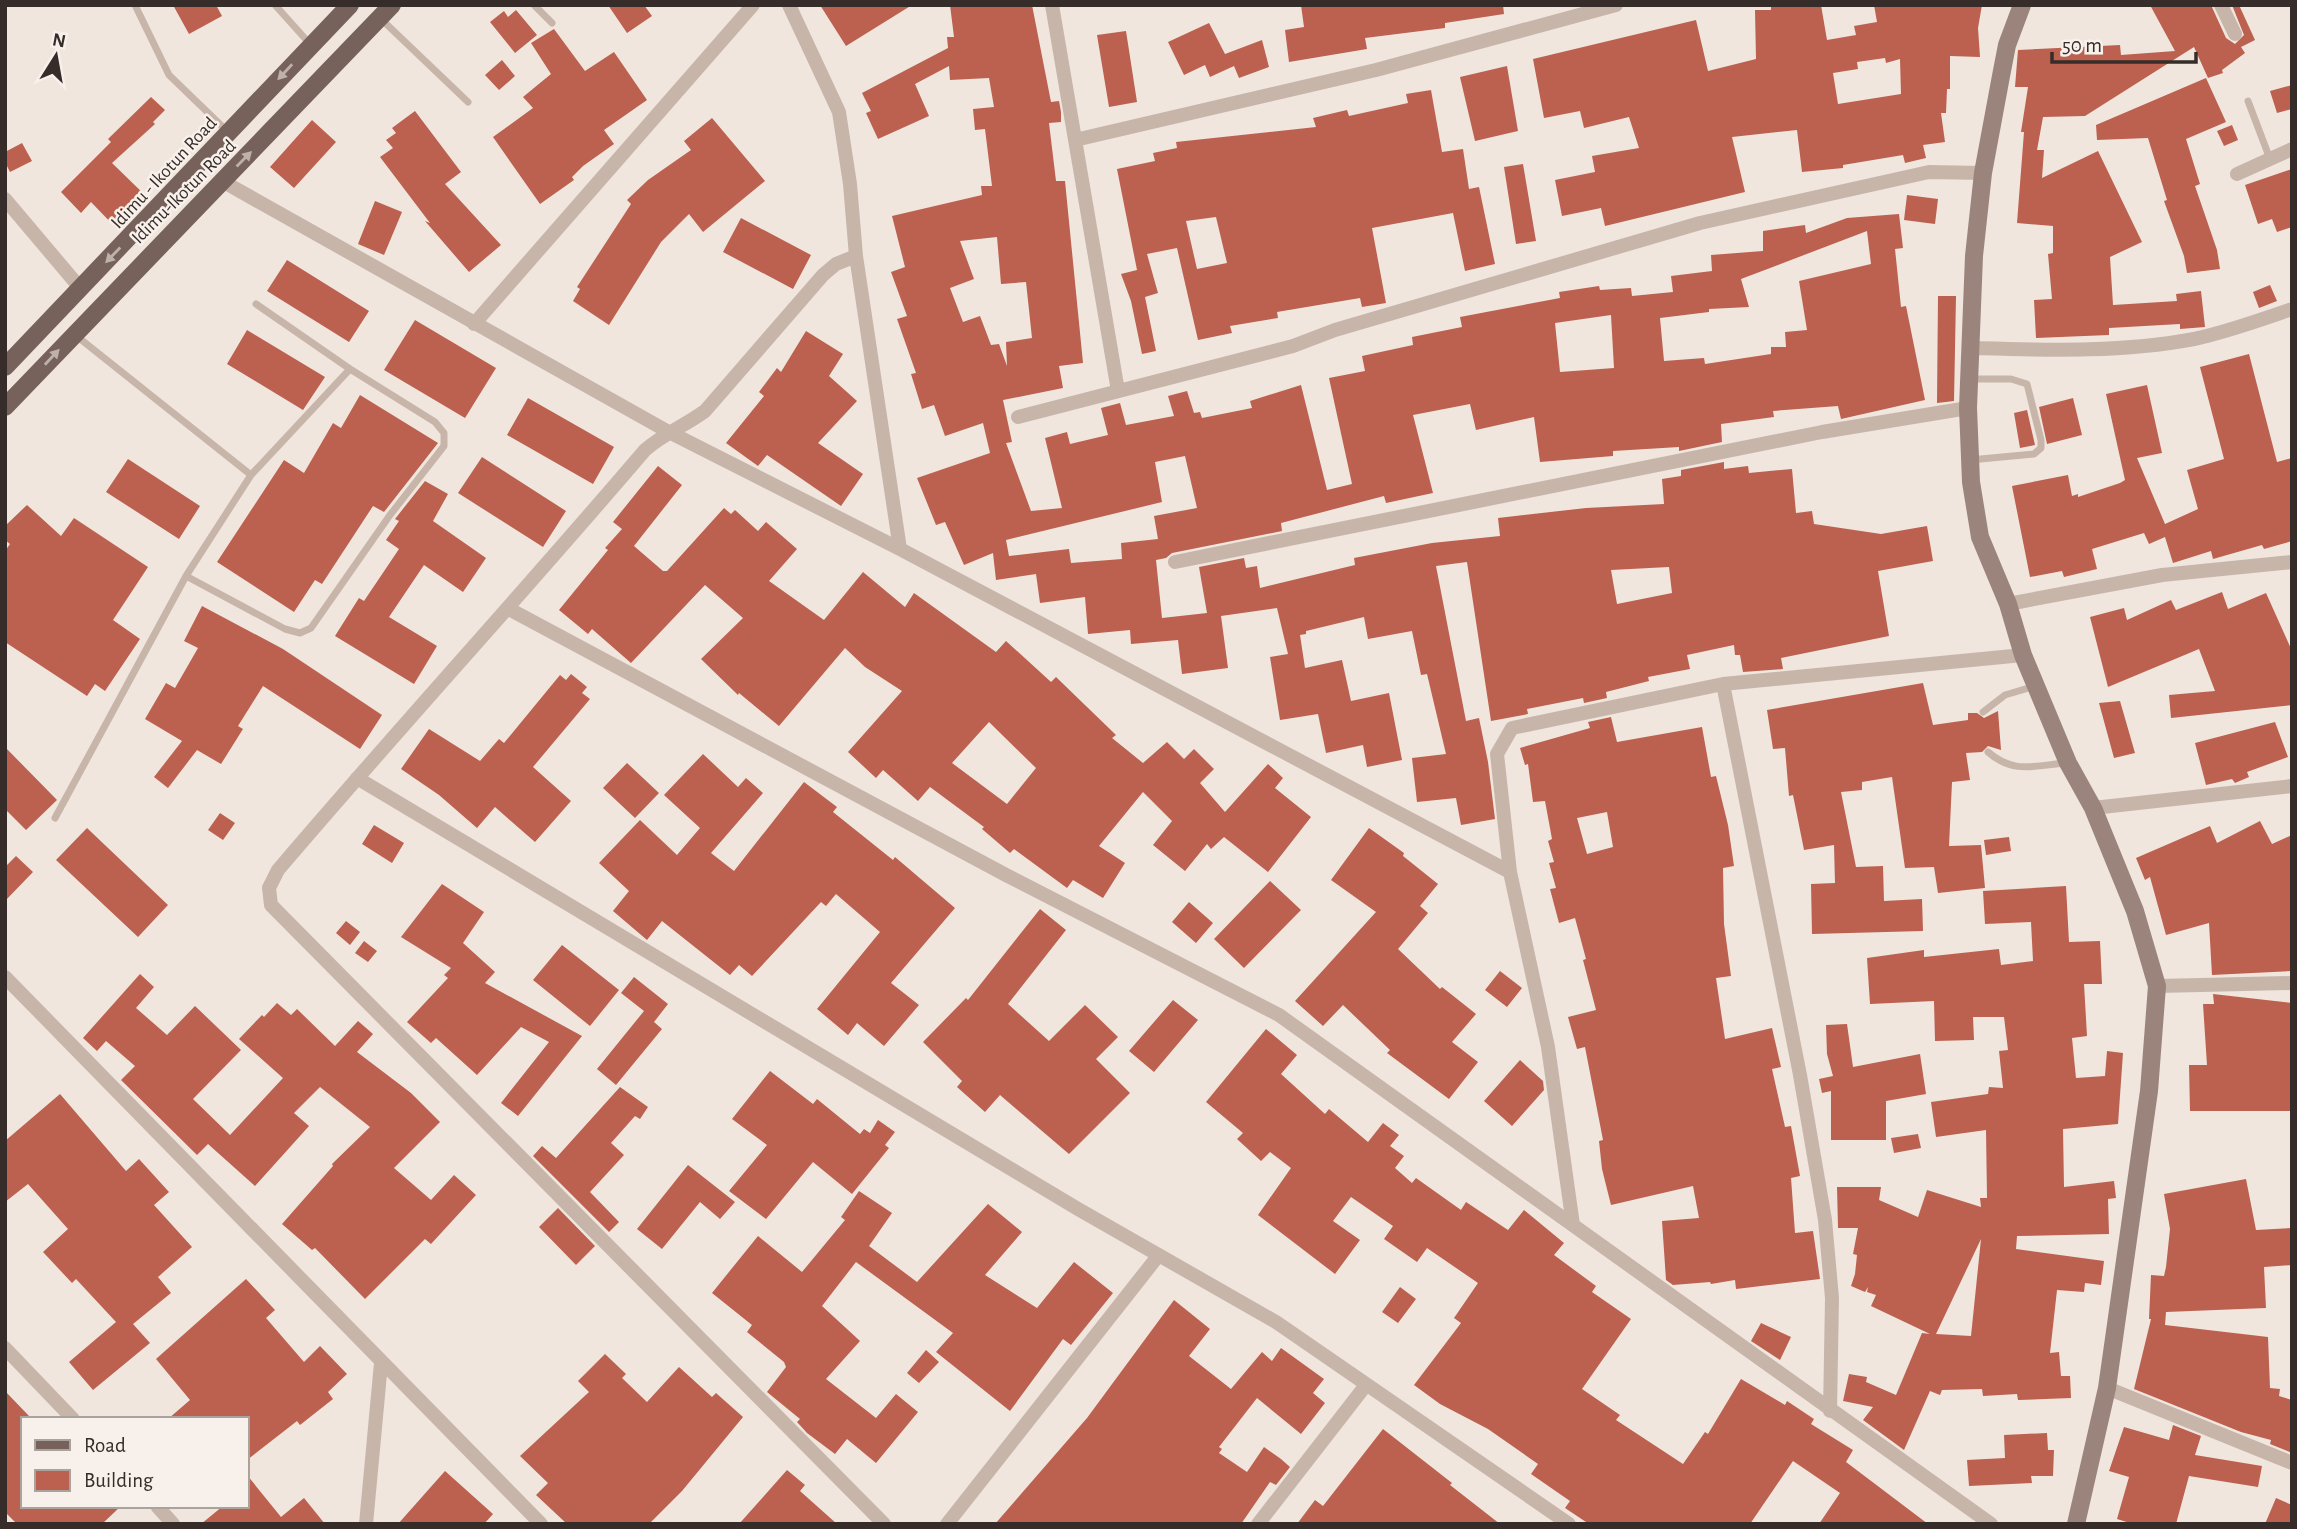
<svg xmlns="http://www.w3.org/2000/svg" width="2297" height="1529" viewBox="0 0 2297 1529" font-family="'Alegreya Sans',sans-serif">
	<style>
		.building { fill: #bc604f; fill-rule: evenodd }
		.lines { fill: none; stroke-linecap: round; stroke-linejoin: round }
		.lane { stroke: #c8b5aa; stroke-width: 7 }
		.street { stroke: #c8b5aa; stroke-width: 14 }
		.secondary { stroke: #9b847c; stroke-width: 18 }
		.primary { stroke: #76625b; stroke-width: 18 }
		.oneway { fill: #beb0aa }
		.labels { text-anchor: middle; stroke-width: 5; stroke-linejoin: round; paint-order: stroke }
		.street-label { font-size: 19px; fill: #362c29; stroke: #f8f0ea }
	</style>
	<rect width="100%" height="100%" fill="#f0e6de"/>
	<path class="building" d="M173 5H216L222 16 189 34Z
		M608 5H644L652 16 627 33Z
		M820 5H912L846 46Z
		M950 5H1032L1051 102 1059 101 1061 112V122L1049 123 1056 181H1065L1083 363 1059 366 1063 388 1003 400 1012 442 1006 443 1031 511 1062 508 1045 438 1067 432 1070 444 1108 435 1101 408 1120 403 1126 425 1174 416 1168 396 1187 391 1194 413 1200 412 1202 418 1252 408 1250 401 1301 385 1327 490 1352 484 1329 378 1365 371 1362 356 1413 345 1412 337 1462 327 1460 317 1560 298 1559 292 1599 286 1600 290 1631 288 1632 296 1673 292 1671 276 1712 271 1711 255 1763 251V231L1805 225 1806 233 1847 218 1899 214 1903 248 1895 249 1901 307 1906 306 1925 400 1841 419 1838 406 1773 411 1774 417 1721 424 1722 442 1679 451V447L1613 451V456L1540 462 1534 417 1476 430 1470 404 1413 415 1433 493 1386 503 1384 496 1281 523 1282 531 1172 553 1166 558 1156 560 1162 618 1207 613 1199 567 1244 558 1246 568 1257 566 1260 588 1355 565 1354 558 1432 543 1500 536 1498 518 1586 508 1664 504 1662 479 1681 476V470L1724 462V469L1748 466 1749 473 1792 469 1796 513 1812 511 1814 524 1881 534 1927 526 1933 561 1878 571 1889 636 1781 658 1783 669 1743 672 1740 655H1735L1734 645 1687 655 1690 669 1648 677 1649 681 1606 692 1607 698 1584 703 1583 698 1527 709 1528 714 1491 721 1467 562 1436 566 1466 721 1479 718 1488 762 1495 819 1461 825 1456 798 1417 802 1412 758 1446 754 1427 674 1421 675 1412 631 1368 639 1364 617 1306 631V634L1300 635 1305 668 1342 660 1351 701 1389 693 1402 760 1367 767 1363 745 1326 753 1318 714 1280 720 1270 657 1288 654 1277 608 1221 616 1228 668 1182 674 1178 640 1131 644 1130 630 1088 634 1085 597 1040 603 1036 574 996 580 993 553 964 565 945 522 936 525 917 478 990 453 983 423 945 436 934 405 922 409 911 374 916 373 897 319 907 316 891 272 905 267 892 216 982 195 981 186H992L985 129 975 130 973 109 994 107 989 78 950 80 949 66 915 84 929 116 878 139 866 113 871 111 862 93 948 48 947 37H954ZM1867 231 1871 264 1799 281 1807 330 1785 332 1786 347H1771V354L1705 364 1704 358 1664 361 1660 318 1709 312V309L1749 307 1741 279ZM997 237 1001 284 1026 282 1032 338 1006 342 1007 366 999 344 991 345 980 316 963 322 950 288 974 279 960 241ZM1611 315 1614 368 1560 372 1555 323ZM1185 456 1197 508 1154 516 1158 539 1121 543 1122 559 1071 563 1069 549 1009 556 1006 540 1162 502 1155 462ZM1669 567 1672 593 1617 604 1611 570Z
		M1301 5H1503L1504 14 1445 23V28L1365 38 1367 49 1289 62 1285 30 1304 27Z
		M1771 5H1821L1827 40 1856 35 1854 26 1877 22 1874 5H1982L1978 28 1980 57 1950 56V89H1947L1946 113H1941L1945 142 1923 145 1926 158 1905 163 1903 155 1843 165V168L1802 172 1797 130 1732 137 1745 192 1605 226 1601 208 1562 216 1555 180 1595 172 1592 156 1639 148 1629 117 1584 128 1580 111 1544 118 1533 59 1696 20 1708 71 1756 59 1755 10H1771ZM1885 58 1886 63 1900 59 1901 94 1838 104 1833 73 1858 69 1857 62Z
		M2150 5H2211L2226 38 2235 44 2244 35 2232 5H2239L2255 40 2241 47 2245 53 2222 70 2223 73 2208 78 2194 47 2085 116 2043 117 2037 150H2044L2042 178 2098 151 2142 242 2110 257 2113 305 2177 301 2176 294 2201 291 2205 327 2180 329V324L2109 328V335L2036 338 2034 300 2052 299 2048 254 2053 253V226L2017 223 2024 132H2021L2028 87H2015L2018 50 2120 45 2121 55 2175 51Z
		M516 10 537 35 515 53 490 22 504 11 508 17Z
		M1209 23 1225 54 1262 40 1269 67 1239 78 1234 66 1210 77 1205 65 1184 75 1168 42Z
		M554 29 585 71 614 52 647 100 604 130 614 144 583 166 572 177 574 180 540 204 493 137 533 108 523 97 551 74 531 43Z
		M1126 31 1137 102 1109 107 1097 35Z
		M502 60 515 76 499 90 485 75Z
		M1507 66 1518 131 1475 141 1460 77Z
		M2206 78 2226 122 2186 139 2200 184 2195 186 2217 250 2220 269 2187 273 2184 256 2164 201 2167 200 2148 138 2097 140 2096 125Z
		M2292 85V109L2277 113 2270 91Z
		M1431 90 1442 152 1463 149 1469 189 1479 187 1495 264 1465 271 1453 213 1372 228 1386 303 1362 307 1360 298 1277 312 1278 318 1230 326 1232 333 1198 340 1177 248 1147 254 1158 293 1145 297 1156 351 1142 354 1131 301 1121 274 1137 270 1117 169 1155 161 1153 153 1177 148 1176 142 1316 127 1313 118 1347 110 1349 116 1408 103 1406 94ZM1216 217 1227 263 1197 269 1186 221Z
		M151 97 165 110 153 122 155 124 112 163 149 199 117 229 91 202 81 213 61 192 111 142 108 139Z
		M415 111 461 172 445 184 501 245 469 272 425 221 430 223 380 157 393 148 386 140 396 133 392 128Z
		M712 118 765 181 703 232 689 214 661 242 609 325 573 301 580 289 577 287 631 204 627 200 648 180 691 150 684 141Z
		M312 120 336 142 294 188 270 167Z
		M2232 125 2238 140 2224 146 2217 131Z
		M22 143 32 161 10 172 5 162V152Z
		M1523 164 1536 241 1516 244 1504 167Z
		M2292 169V227L2277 232 2272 219 2258 224 2245 185Z
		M1907 195 1938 199 1935 224 1904 220Z
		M375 201 402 212 384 255 358 244Z
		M741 218 811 255 793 289 723 252Z
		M287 260 369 311 349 342 267 291Z
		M2270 285 2277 301 2259 308 2253 292Z
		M1938 296H1956L1954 401 1937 403Z
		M415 320 496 368 465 418 384 370Z
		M247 330 325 377 303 410 227 364Z
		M806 331 843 354 829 376 857 401 818 443 863 474 841 506 767 455 758 466 726 443 764 396 759 392 777 368 781 372Z
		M2249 354 2277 462 2292 458V541L2264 549 2262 545 2213 559 2211 551 2173 563 2165 537 2149 544 2144 533 2092 549 2097 569 2064 577 2062 571 2030 577 2012 486 2068 475 2072 496 2078 494V497L2120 483 2125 480 2106 394 2147 385 2162 453 2137 458 2165 524 2198 509 2187 470 2224 459 2200 367Z
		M360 395 438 443 384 512 373 506 322 584 315 580 294 612 217 562 284 460 304 473 333 423 341 428Z
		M528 398 614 447 593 484 507 435Z
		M2073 398 2082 435 2047 444 2039 407Z
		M2027 410 2035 445 2020 448 2014 413Z
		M482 457 566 511 543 547 458 493Z
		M128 459 200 506 179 539 106 492Z
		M658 466 682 485 634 546 663 571H667L724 508 731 514 735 510 758 531 766 522 797 549 769 581 824 620 863 572 905 607 914 593 996 652 1006 641 1051 682 1056 677 1116 735 1112 738 1143 763 1167 742 1184 759 1194 749 1214 769 1200 783 1225 812 1268 764 1283 778 1275 788 1311 817 1268 872 1224 837 1211 849 1207 844 1185 871 1153 845 1172 821 1143 792 1099 846 1125 863 1103 898 1073 880 1067 888 1014 849 1010 853 982 829 984 827 930 787 918 801 883 770 876 778 848 752 902 691 865 667 845 648 779 726 739 693 738 695 701 659 743 618 705 585 631 663 592 629 588 634 559 610 608 550 605 548 622 529 613 522ZM989 722 1036 768 1007 804 952 763Z
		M425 481 448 494 433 521 486 558 463 592 424 565 389 617 437 646 414 684 335 636 359 598 364 601 399 549 386 540 399 521 395 519Z
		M27 505 61 536 74 518 148 567 113 620 140 639 105 691 95 684 87 696 5 642V551L10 544 5 540V526Z
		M2222 592 2228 609 2266 593 2292 651V705L2171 718 2169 695 2215 691 2199 649 2108 687 2090 617 2124 608 2127 620 2171 600 2176 610Z
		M202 606 283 649 382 715 360 749 263 686 238 726 243 729 221 764 197 750 168 788 154 777 182 741 145 719 166 683 175 688 198 648 184 641Z
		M571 674 587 687 582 693 590 699 533 767 571 801 535 842 495 807 477 828 439 795 401 769 429 729 480 761 499 739 504 743 560 675 566 680Z
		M1923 683 1933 725 1968 720V713H1977L1984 718 1998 711 2001 750 1988 746 1982 752 1966 753 1970 780 1952 782 1949 846 1981 845 1985 888 1938 893 1934 867 1905 868 1892 777 1862 782V790L1841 792 1856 867 1883 866 1884 901 1922 899 1923 931 1812 934 1811 884 1835 883 1834 845 1804 850 1793 795 1789 796 1785 748 1773 749 1767 710Z
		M2120 701 2135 753 2114 758 2099 703Z
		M1611 717 1617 742 1702 727 1711 777 1716 776 1728 825 1734 866 1723 868 1724 924 1731 976 1716 978 1725 1039 1772 1028 1781 1067 1772 1069 1785 1127 1791 1126 1800 1176 1791 1178 1795 1233 1813 1231 1820 1279 1736 1289 1735 1280 1711 1284 1710 1282 1673 1285 1666 1280 1662 1221 1699 1218 1693 1186 1611 1205 1602 1169 1599 1141 1603 1140 1585 1047 1577 1049 1568 1017 1596 1010 1583 960 1586 959 1575 918 1559 923 1550 889 1556 888 1549 863 1554 862 1548 841 1552 839 1545 801 1533 802 1528 764 1525 765 1520 748 1590 728 1588 722ZM1607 812 1613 847 1587 854 1577 818Z
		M2275 722 2288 757 2247 772 2249 777 2235 783 2232 779 2206 785 2195 743Z
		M5 747 57 800 26 830 5 809Z
		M703 754 738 787 746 778 763 793 711 853 734 871 804 782 837 807 833 812 893 860 895 857 955 908 891 983 919 1005 884 1046 857 1023 848 1035 817 1009 880 932 836 894 826 906 821 902 752 976 739 965 730 975 662 921 647 940 613 911 629 891 599 863 640 820 677 855 700 828 664 795Z
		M627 763 659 793 635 818 603 788Z
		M220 813 235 823 223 840 208 830Z
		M2260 821 2272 844 2292 835V971L2212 975 2209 923 2166 935 2150 877 2145 880 2136 858 2210 826 2217 843Z
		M374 825 404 843 392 863 362 844Z
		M87 828 168 905 138 937 56 860Z
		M1369 828 1404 853 1403 856 1438 884 1420 906 1428 913 1398 949 1440 989 1442 987 1476 1014 1452 1042 1478 1062 1449 1099 1387 1053 1390 1050 1343 1005 1323 1026 1295 1001 1376 912 1331 880Z
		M2009 837 2011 851 1986 855 1984 840Z
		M16 856 33 872 5 901V867Z
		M1270 881 1301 910 1244 968 1214 939Z
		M442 884 484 912 463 943 495 972 485 983 582 1036 518 1116 501 1103 549 1042 521 1027 477 1075 436 1038 431 1043 407 1022 448 978 444 975 451 968 401 937Z
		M2066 886 2069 942 2100 941 2102 984H2084L2087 1036 2072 1038 2076 1078 2105 1076 2107 1051 2123 1053 2118 1124 2063 1129 2064 1187 2114 1181 2116 1198 2108 1199 2109 1234 2017 1236 2016 1249 2104 1261 2101 1285 2085 1283 2084 1292 2057 1290 2050 1353 2059 1352 2061 1376H2070L2071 1398 2018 1400 2017 1394 1983 1396 1982 1389 1942 1390 1940 1395 1930 1391 1904 1450 1863 1420 1873 1407 1843 1401 1849 1374 1867 1377 1866 1382 1896 1395 1922 1333 1930 1334 1871 1306 1876 1295 1867 1292 1868 1287 1865 1292 1851 1286 1855 1274 1857 1255 1853 1254 1858 1228H1838L1837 1187H1881L1879 1200 1918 1217 1927 1190 1981 1207 1980 1198H1987L1986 1130 1936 1137 1931 1102 1988 1094 1989 1087 2003 1088 1999 1051 2008 1050 2004 1017H1973L1974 1040 1935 1041 1934 1001 1870 1004 1867 958 1924 950V957L1999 949 2001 965 2033 961 2031 922 1985 924 1983 891ZM1981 1239 1971 1336 1936 1334Z
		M1189 902 1213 923 1196 943 1172 922Z
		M1040 909 1066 930 1008 1004 1049 1041 1085 1005 1118 1037 1096 1059 1130 1093 1069 1154 1000 1095 985 1112 957 1087 962 1081 923 1042 966 998 968 1000Z
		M346 921 360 932 350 945 336 933Z
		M364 941 377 951 368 962 355 953Z
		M562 945 619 990 590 1026 533 980Z
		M1500 971 1522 988 1507 1007 1485 990Z
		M140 974 154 987 136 1008 167 1035 195 1006 241 1050 193 1099 230 1135 283 1078 239 1039 262 1015 264 1017 277 1003 291 1015 297 1009 335 1046 358 1021 373 1034 357 1052 411 1093 440 1122 394 1168 431 1200 454 1175 476 1195 431 1244 425 1239 365 1299 315 1248 312 1250 282 1224 333 1166 332 1164 370 1127 320 1087 294 1113 309 1126 255 1186 208 1144 197 1155 121 1080 135 1066 106 1041 97 1051 83 1038Z
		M634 977 668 1004 654 1022 662 1029 616 1085 597 1069 644 1011 621 993Z
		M2213 994 2292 1003V1111H2190L2189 1065H2207L2203 1004H2214Z
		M1173 1000 1198 1020 1154 1072 1129 1051Z
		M1847 1024 1853 1067 1920 1054 1926 1094 1886 1101V1140H1831V1091L1822 1093 1819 1079 1833 1076 1827 1054 1826 1025Z
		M1266 1029 1297 1055 1281 1074 1325 1114 1329 1109 1368 1142 1383 1123 1399 1135 1390 1146 1404 1156 1395 1168 1412 1183 1416 1178 1461 1210 1466 1202 1508 1230 1524 1210 1564 1243 1554 1255 1596 1286 1592 1292 1631 1319 1582 1389 1620 1415 1616 1420 1683 1464 1705 1432 1708 1434 1741 1379 1785 1405 1787 1401 1814 1419 1811 1424 1853 1450 1846 1462 1928 1524H1819L1840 1493 1793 1461 1750 1524H1589L1565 1508 1570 1501 1531 1474 1538 1464 1488 1429 1440 1404 1414 1385 1461 1323 1454 1318 1478 1283 1427 1248 1417 1262 1384 1239 1393 1226 1351 1197 1333 1221 1360 1240 1335 1274 1258 1215 1291 1168 1270 1152 1261 1161 1237 1139 1243 1133 1206 1102Z
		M1520 1060 1543 1081 1544 1090 1512 1126 1484 1101Z
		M770 1071 813 1104 817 1099 860 1134 864 1129 870 1133 878 1120 895 1132 885 1145 889 1148 852 1194 813 1162 766 1219 729 1191 767 1145 732 1119Z
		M620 1087 648 1107 640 1119 635 1116 611 1143 624 1155 590 1192 619 1222 609 1232 533 1156 542 1146 556 1158Z
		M60 1094 126 1171 139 1159 169 1192 154 1205 192 1247 158 1277 171 1293 133 1324 150 1343 93 1390 69 1362 116 1322 76 1279 72 1283 43 1252 68 1229 28 1184 5 1202V1141Z
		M1918 1134 1921 1148 1894 1153 1891 1138Z
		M688 1165 735 1202 720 1219 700 1202 662 1249 637 1229Z
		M2246 1179 2256 1230 2292 1228V1265L2264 1267 2266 1308 2166 1312 2165 1325 2268 1337 2270 1388 2280 1389 2279 1396 2292 1400V1453L2270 1444 2271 1440 2241 1432 2134 1389 2151 1319H2149L2151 1275 2164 1276 2166 1267 2170 1229 2164 1194Z
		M859 1191 892 1213 869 1246 917 1282 988 1204 1022 1232 985 1275 1037 1308 1074 1262 1113 1293 1071 1345 1063 1339 1010 1411 936 1352 953 1333 856 1262 822 1306 860 1341 826 1379 876 1418 896 1394 918 1412 876 1463 847 1439 835 1454 807 1433 797 1422 800 1419 767 1392 786 1367 784 1362 747 1332 752 1325 712 1293 758 1236 802 1272 845 1220 841 1217Z
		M558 1208 595 1246 576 1265 539 1227Z
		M246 1279 275 1310 266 1318 304 1362 320 1346 347 1374 328 1392 333 1399 300 1425 297 1421 247 1460V1419H168L190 1400 156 1359Z
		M1400 1287 1416 1299 1398 1323 1382 1312Z
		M1174 1300 1210 1329 1189 1356 1231 1389 1262 1352 1272 1361 1281 1348 1324 1379 1313 1393 1325 1403 1301 1434 1257 1398 1219 1447 1222 1449 1219 1453 1247 1472 1264 1447 1281 1459 1290 1467 1276 1485 1270 1482 1241 1524H995L1087 1418Z
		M1761 1323 1791 1337 1780 1360 1751 1341Z
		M926 1350 939 1362 919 1383 907 1373Z
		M605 1354 626 1374 622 1378 647 1402 679 1367 712 1397 716 1393 743 1417 682 1491 649 1524H567L536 1495 548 1483 520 1456 589 1392 578 1381Z
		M5 1391 29 1416 23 1419V1506H121L102 1524H17L5 1512Z
		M2173 1425 2201 1436 2195 1455 2262 1466 2258 1487 2189 1476 2176 1524H2133L2117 1519 2129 1477 2109 1471 2124 1427 2169 1440Z
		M1383 1429 1452 1483 1450 1485 1500 1524H1297L1315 1500 1323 1506Z
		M2047 1433 2048 1450H2054L2053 1476H2031L2032 1483 1969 1486 1967 1460 2005 1458 2004 1435Z
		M787 1470 805 1485 800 1491 837 1524H739Z
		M445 1471 493 1514 484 1524H398Z
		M247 1475 281 1517 304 1498 325 1524H201L223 1506H247Z
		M2276 1498 2292 1505V1524H2265Z"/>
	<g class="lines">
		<path class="lane" d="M135 5 169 75 228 132
			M275 5 310 44
			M534 5 552 23
			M380 18 468 102
			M2248 101 2270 159
			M74 334 251 475
			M1970 379H2011L2027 384 2041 440V448L2034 454 1970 460
			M186 576 285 629 300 633 311 628 390 515 444 446V433L435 422 350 369 256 304
			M1983 712 2005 695 2035 686
			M1988 752C2013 774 2033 766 2065 763
			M55 818 186 576 251 475 350 369"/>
		<path class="street" d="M789 5 839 112 850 184 856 256 900 549
			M1052 5 1118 391
			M2221 5 2235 34
			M1075 140 1376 70 1616 5
			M2237 174 2292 149
			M222 181 667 431 900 549 1510 872 1548 1047 1573 1225
			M5 199 81 289
			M856 256 836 264 823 275 705 411C683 427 666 432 645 450 524 592 398 729 278 870L269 888 271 905 884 1524
			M474 324 753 5
			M1969 348C2044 350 2120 353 2194 339 2227 332 2260 320 2292 309
			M1018 417 1293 346 1335 330 1700 223 1929 172 1983 173
			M1175 562 1822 432 1968 408
			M2008 604 2162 575 2292 562
			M509 609 1006 875 1279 1015 1991 1524
			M1723 684 1800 1075 1825 1220 1832 1298 1830 1411
			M357 778 1078 1209 1276 1322 1569 1524
			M2093 808 2292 786
			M1510 872 1497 754 1512 728 1723 684 2023 655
			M5 977 541 1524
			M2157 986 2292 983
			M5 1348 73 1419
			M2107 1388 2292 1463
			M157 1506 173 1524
			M366 1524 381 1363
			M947 1524 1158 1256
			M1258 1524 1366 1385"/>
		<path class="secondary" d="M2022 5 2007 45 2001 76 1983 173 1974 256 1968 408 1971 482 1980 537 2008 604 2023 655 2068 763 2093 808 2135 911 2157 986 2149 1091 2107 1388 2076 1524"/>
		<path class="primary" d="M5 367 350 5
			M5 407 392 5"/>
	</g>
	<defs><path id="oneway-solid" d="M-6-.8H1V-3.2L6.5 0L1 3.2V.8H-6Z" transform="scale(1.75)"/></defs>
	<g class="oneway">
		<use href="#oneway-solid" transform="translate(285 72) rotate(133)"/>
		<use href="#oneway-solid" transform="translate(244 159) rotate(-45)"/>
		<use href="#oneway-solid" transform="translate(113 255) rotate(134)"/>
		<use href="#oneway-solid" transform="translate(52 357) rotate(-47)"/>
	</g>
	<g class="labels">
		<g class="street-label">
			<text transform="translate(163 172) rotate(-47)" y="7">Idimu - Ikotun Road</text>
			<text transform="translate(183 191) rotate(-45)" y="7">Idimu-Ikotun Road</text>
		</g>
	</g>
	<rect width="2297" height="1529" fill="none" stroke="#362c29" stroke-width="14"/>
	<rect x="21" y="1417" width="228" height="91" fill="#f8f0ea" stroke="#aaa29d" stroke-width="2"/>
	<rect x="35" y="1440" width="35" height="10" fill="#76625b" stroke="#aaa29d" stroke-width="2"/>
	<text x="84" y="1452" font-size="21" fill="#362c29">Road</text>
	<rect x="35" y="1470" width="35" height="21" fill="#bc604f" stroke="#aaa29d" stroke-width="2"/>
	<text x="84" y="1487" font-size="21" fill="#362c29">Building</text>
	<g transform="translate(56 56) rotate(11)" stroke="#f8f0ea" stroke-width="5" paint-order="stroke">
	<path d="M0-5L12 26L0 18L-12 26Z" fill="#362c29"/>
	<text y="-10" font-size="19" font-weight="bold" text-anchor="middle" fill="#362c29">N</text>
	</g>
	<path d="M2052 52v10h144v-10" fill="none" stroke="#362c29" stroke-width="3.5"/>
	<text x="2062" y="52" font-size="21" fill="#362c29" stroke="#f8f0ea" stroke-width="5" paint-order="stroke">50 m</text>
</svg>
